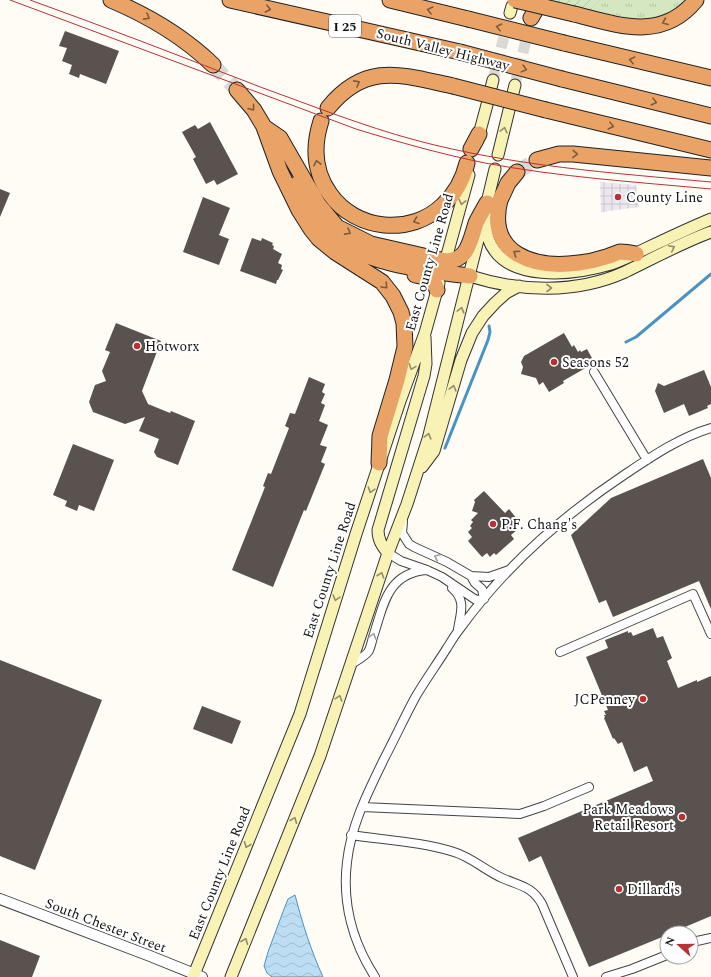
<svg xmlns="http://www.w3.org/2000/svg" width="711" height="977" viewBox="0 0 711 977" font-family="Spectral,serif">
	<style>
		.industrial { fill: url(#industrial-grid) }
		.grass { fill: url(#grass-tufts) }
		.garden { fill: url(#garden-furrows) }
		.water { fill: url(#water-waves); stroke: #4993c4 }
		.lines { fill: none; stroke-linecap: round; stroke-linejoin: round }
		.stream { stroke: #4993c4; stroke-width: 3 }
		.building { fill: #59524e }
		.secondary-tunnel { stroke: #dad9d3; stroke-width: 11; stroke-dasharray: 11 5.5; stroke-linecap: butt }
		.motorway-tunnel { stroke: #dad9d3; stroke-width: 15; stroke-dasharray: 15 8; stroke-linecap: butt }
		.minor-casing { stroke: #444; stroke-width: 10 }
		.tertiary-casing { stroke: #444; stroke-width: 12 }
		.secondary-casing { stroke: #333; stroke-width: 13 }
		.motorway-casing { stroke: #222; stroke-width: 17 }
		.minor { stroke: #fff; stroke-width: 8 }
		.tertiary { stroke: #fff; stroke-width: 10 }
		.secondary { stroke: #f9f2b5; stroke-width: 11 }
		.motorway { stroke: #eaa367; stroke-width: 15 }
		.tram { stroke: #b83138; stroke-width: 1 }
		.motorway-bridge-casing { stroke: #222; stroke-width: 17; stroke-linecap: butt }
		.motorway-bridge { stroke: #eaa367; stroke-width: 15 }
		.oneway { stroke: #7e5a3c }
		.oneway2 { stroke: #918d6b }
		.oneway3 { stroke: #a0a0a0 }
		.poi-dot { fill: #b83138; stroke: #fff; stroke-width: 1.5 }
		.labels { text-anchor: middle; stroke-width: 4; stroke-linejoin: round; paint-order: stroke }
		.shield { fill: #fff; stroke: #585858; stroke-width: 1 }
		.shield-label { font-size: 13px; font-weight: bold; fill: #111 }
		.street-label { font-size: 14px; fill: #111; stroke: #fff }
		.poi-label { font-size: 14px; fill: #111; stroke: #fff; text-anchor: start }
	</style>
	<defs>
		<pattern id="industrial-grid" width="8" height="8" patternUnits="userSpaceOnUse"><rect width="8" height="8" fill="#ede6ee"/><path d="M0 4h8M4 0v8" fill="none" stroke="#cac4cb"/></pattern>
		<pattern id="grass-tufts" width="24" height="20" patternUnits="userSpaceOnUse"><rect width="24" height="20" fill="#d4e7c0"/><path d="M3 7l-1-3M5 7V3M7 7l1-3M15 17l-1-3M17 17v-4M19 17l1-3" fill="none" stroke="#b5c5a4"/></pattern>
		<pattern id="garden-furrows" width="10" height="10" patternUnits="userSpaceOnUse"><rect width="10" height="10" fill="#d4e7c0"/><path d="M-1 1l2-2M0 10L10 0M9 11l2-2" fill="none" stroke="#b5c5a4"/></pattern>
		<pattern id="water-waves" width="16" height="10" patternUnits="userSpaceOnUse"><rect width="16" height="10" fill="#bddef2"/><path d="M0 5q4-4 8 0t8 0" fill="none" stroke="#a1bdce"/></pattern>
	</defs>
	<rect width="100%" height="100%" fill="#fefcf5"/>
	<path class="industrial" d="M600 182 636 185 639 207 601 212Z"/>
	<path class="grass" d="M600 0H685L676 10 669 14 646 21 591 11 593 7Z"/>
	<path class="garden" d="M551 0H600L593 7 590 12 550 2Z"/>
	<path class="water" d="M295 895C303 925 310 948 323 977H272L267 973 264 966 268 952 284 909 288 899Z"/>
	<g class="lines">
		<path class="stream" d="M626 342 636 337 711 274
			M445 448 488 340 490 332 489 326"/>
	</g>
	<path class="building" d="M65 31 119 51 106 84 80 74 79 78 69 74 72 65 62 61 67 48 59 46Z
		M210 122 238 174 217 185 214 180 206 184 193 159 196 157 182 132 195 125 198 129Z
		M0 189 10 193 0 217Z
		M203 197 230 208 219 235 229 239 219 265 183 252Z
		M252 238 261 241 262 238 273 243 272 245 274 246 273 249 282 254 278 263 282 265 281 269 283 270 278 280H277L276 284 240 271Z
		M116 323 161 341 142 391 148 404 170 413 171 411 195 421 178 465 157 457 154 452 159 439 139 431 145 417 125 424 93 412 89 402 95 385 106 381 102 371 110 352 105 350Z
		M564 333 572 347 574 345 578 352 580 350 581 352 587 349 592 358 587 361 589 366 563 381 564 383 549 392 543 382 539 385 536 378 521 374 523 367 521 362 524 356Z
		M704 370 711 387V404L707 406 708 408 689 416 684 404 664 413 655 391 658 383 664 386Z
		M309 377 325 384 322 392 325 394 321 403 325 405 319 421 328 425 320 445 327 447 321 462 325 464 306 511 304 510 273 587 232 570 265 487 263 486 268 473 271 474 289 428 285 426 290 413 295 414Z
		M73 444 114 460 94 511 79 505 77 511 65 506 67 501 53 495Z
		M703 459 711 478V609L699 581 613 617 606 600 599 603 571 535 611 498Z
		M484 491 505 513 509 509 517 519 513 523 518 529 511 535 514 539 496 555 494 553 490 557 487 553 482 557 468 541 472 537 468 532 472 528 470 526 473 522 471 520 478 513 472 511 475 502 474 500Z
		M653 628 657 638 663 636 672 658 667 661 678 688 697 680V682L711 676V916L671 933H667V935L589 967 541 856 529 862 518 838 653 781 647 766 634 772 622 742 618 744 614 738 613 739 604 718 605 717 604 715H606L604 711 608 710 586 657 608 648 605 640 628 631V633L631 632 633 636Z
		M0 660 102 700 35 870 0 856Z
		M202 706 241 721 232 744 193 729Z
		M0 940 40 956 32 977H0Z"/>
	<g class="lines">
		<path class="secondary-tunnel" d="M493 80 510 13
			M515 85 529 28"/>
		<path class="motorway-tunnel" d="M213 65 237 90
			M517 172 537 160"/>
		<defs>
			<path id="minor" d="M594 372 647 460
				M403 522 402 533 409 544 414 547 447 562 471 576 475 583 482 589 484 599
				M388 553 401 561 427 570 442 577 476 600 484 599
				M471 576 489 577 509 570
				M452 588C466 600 461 612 458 629
				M560 652 693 594 711 634
				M350 665C356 661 364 657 368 652 371 648 372 639 374 634 384 603 388 573 427 570
				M362 807 520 814 544 806 589 787
				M351 835C384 840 423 842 454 852 471 857 486 871 502 878 520 886 532 886 542 904L573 977
				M691 944 697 941 711 938
				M375 977C353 943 342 903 347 862 351 825 368 792 384 759 395 738 405 716 416 696 426 679 437 664 447 648 451 642 454 636 459 630 503 569 561 517 624 475 651 457 680 437 711 428
				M606 977 632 969 667 955"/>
			<path id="tertiary" d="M0 899 150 956 202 977"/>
			<path id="secondary" d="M510 13 512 6
				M491 88 493 80
				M513 93 515 85
				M477 142 488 101
				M498 155 510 106
				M487 205C486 215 485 228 488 238 504 284 574 275 611 264 623 260 635 254 647 248 668 238 689 228 711 219
				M485 211 495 169
				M444 266 469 175
				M470 276C520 292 576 294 625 272 654 258 681 243 711 232
				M422 467 434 451 461 360 472 333 483 316 495 303 506 293 519 286
				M388 553C382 546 378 540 378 530L424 376 426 364 425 337
				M193 977 300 714 356 534 400 401 425 333 439 283
				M231 977 320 756 388 553 407 504 428 439 481 228"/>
			<path id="motorway" d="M111 0C149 16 184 37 213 65
				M230 0 460 52
				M390 0 468 19
				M574 14C618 25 662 42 696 0
				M531 18 535 11
				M564 43 711 78
				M562 79 711 116
				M237 90 254 110 269 135
				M328 108C366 61 402 75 453 86
				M546 110 711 150
				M321 121C313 146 314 172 330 194 356 231 411 236 443 205 455 194 463 180 467 163
				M264 127 280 171 299 210 311 229 319 239 335 252 382 282 393 296 401 312 404 323 405 347 397 380 380 436 379 463
				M264 127 280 138 318 204 337 227 371 244 441 260C467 265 470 242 476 223 479 217 483 210 487 203
				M471 149 479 134
				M537 160 559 154H573L711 168
				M297 184C306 199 314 217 326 231 355 263 428 271 470 276
				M500 200C486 255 535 269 579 263 588 262 597 260 606 257 611 256 616 253 620 252 625 252 631 253 636 254
				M496 209 508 183 517 172
				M415 275C426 277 434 278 437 290"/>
		</defs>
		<use href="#minor" class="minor-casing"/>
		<use href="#tertiary" class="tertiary-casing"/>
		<use href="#secondary" class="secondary-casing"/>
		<use href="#motorway" class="motorway-casing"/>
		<use href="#minor" class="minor"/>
		<use href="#tertiary" class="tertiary"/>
		<use href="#secondary" class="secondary"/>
		<use href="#motorway" class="motorway"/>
		<path class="tram" d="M10 0 356 129C398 142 441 154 485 163 559 177 636 182 711 189
			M30 0C108 28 185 58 263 88 313 106 363 126 415 140 512 166 612 173 711 182"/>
		<defs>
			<path id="motorway-bridge" d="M515 0 574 14
				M468 19 564 43
				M460 52 562 79
				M453 86 546 110"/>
		</defs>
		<use href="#motorway-bridge" class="motorway-bridge-casing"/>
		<use href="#motorway-bridge" class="motorway-bridge"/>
	</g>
	<defs><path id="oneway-chevron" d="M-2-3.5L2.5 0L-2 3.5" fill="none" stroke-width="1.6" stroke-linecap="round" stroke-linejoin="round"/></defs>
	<g class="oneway">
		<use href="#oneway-chevron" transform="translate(268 9) rotate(13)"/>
		<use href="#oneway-chevron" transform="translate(430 10) rotate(-166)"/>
		<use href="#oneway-chevron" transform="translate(147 17) rotate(29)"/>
		<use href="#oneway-chevron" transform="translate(665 22) rotate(158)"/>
		<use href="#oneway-chevron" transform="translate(499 27) rotate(-166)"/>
		<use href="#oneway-chevron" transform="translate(632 60) rotate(-167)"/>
		<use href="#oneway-chevron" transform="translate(524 69) rotate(15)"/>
		<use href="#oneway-chevron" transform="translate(357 83) rotate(-28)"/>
		<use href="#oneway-chevron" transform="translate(654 102) rotate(14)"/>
		<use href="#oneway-chevron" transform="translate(252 108) rotate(53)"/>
		<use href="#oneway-chevron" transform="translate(611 126) rotate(14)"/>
		<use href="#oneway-chevron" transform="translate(575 154) rotate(2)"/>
		<use href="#oneway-chevron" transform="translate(317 163) rotate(-102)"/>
		<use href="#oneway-chevron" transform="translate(416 221) rotate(160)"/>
		<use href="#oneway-chevron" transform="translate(348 232) rotate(29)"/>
		<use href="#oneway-chevron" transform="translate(516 253) rotate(-146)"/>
		<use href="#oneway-chevron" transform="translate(385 286) rotate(47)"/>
	</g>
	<g class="oneway2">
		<use href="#oneway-chevron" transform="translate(504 130) rotate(-76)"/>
		<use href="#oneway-chevron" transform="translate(462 202) rotate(104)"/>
		<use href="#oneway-chevron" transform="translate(672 248) rotate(-26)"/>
		<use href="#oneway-chevron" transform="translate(549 288)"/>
		<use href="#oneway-chevron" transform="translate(461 310) rotate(-75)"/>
		<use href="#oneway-chevron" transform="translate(412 367) rotate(110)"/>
		<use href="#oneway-chevron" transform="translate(453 388) rotate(-75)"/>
		<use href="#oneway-chevron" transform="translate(428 436) rotate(-75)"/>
		<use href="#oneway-chevron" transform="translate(371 490) rotate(108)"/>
		<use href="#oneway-chevron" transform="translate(381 575) rotate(-71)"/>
		<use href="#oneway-chevron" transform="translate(336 598) rotate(107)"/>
		<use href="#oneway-chevron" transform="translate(339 698) rotate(-72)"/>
		<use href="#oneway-chevron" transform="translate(294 820) rotate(-68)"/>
		<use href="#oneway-chevron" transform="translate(247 845) rotate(112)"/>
		<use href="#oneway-chevron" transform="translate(245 941) rotate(-68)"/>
	</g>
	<g class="oneway3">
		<use href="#oneway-chevron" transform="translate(437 557) rotate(-155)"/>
		<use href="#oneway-chevron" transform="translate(373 636) rotate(-72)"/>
	</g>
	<g class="poi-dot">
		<circle cx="618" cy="197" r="4"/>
		<circle cx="137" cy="346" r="4"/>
		<circle cx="554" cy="362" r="4"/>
		<circle cx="493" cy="524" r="4"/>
		<circle cx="643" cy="699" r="4"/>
		<circle cx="682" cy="817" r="4"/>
		<circle cx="619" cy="889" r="4"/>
	</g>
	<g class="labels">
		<rect class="shield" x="329" y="15" width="32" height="22" rx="3"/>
		<g class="shield-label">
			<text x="345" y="31">I 25</text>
		</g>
		<g class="street-label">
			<text transform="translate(443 49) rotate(14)" y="5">South Valley Highway</text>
			<text transform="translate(429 262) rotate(-74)" y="5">East County Line Road</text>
			<text transform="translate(329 570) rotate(-72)" y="5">East County Line Road</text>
			<text transform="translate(219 873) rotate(-68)" y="5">East County Line Road</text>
			<text transform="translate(106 925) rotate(21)" y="5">South Chester Street</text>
		</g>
		<g class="poi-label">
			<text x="626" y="202">County Line</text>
			<text x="145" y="351">Hotworx</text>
			<text x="562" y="367">Seasons 52</text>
			<text x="501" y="529">P.F. Chang's</text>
			<text x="635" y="704" text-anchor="end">JCPenney</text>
			<text x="674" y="814" text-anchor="end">Park Meadows<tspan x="674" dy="16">Retail Resort</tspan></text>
			<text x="627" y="894">Dillard's</text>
		</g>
	</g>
	<g transform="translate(679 945) rotate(291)"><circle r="19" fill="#ffffff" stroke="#a0a0a0"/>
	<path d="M0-3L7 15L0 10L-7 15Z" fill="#b83138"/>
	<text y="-6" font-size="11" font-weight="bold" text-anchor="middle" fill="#111111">N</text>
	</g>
</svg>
